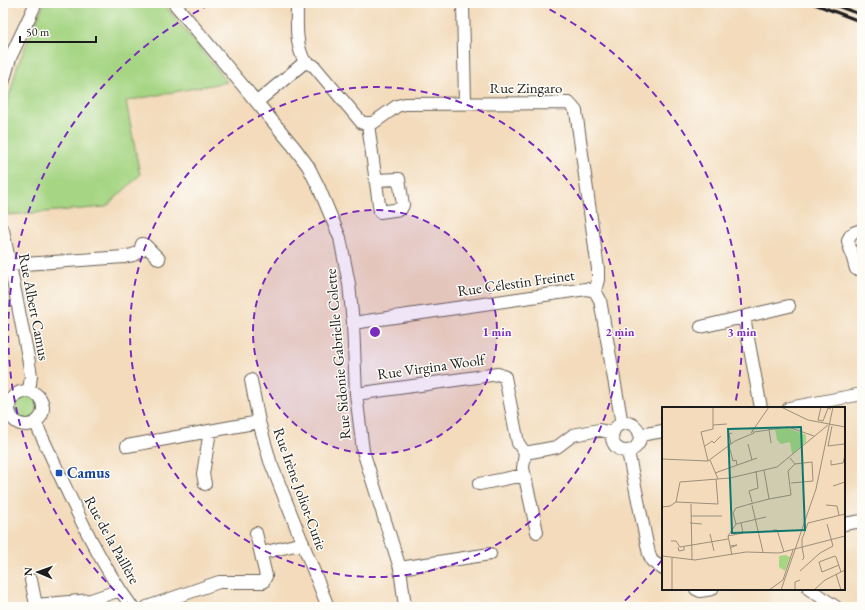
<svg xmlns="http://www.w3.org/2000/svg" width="865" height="610" viewBox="0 0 865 610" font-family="'EB Garamond',serif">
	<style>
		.green { fill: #a6d583; stroke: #617850 }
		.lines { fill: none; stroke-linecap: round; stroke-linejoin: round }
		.minor-casing { stroke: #675f54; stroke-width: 14 }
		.minor { stroke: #fff; stroke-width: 12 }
		.rail { stroke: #1c1c1c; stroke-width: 3 }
		.ring { fill: none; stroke: #7b2cbf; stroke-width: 2; stroke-dasharray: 7 5 }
		.transit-dot { fill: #1a4fb4; stroke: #fdfcf7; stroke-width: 1.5 }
		.labels { text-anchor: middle; stroke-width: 3; stroke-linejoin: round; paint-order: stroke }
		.street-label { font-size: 15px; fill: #1c1c1c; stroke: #fdfcf7 }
		.transit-label { font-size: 15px; font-weight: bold; fill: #164399; stroke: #fdfcf7; text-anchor: start }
		.inset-road { fill: none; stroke: #9d8f7b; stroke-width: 1 }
		.view { fill: #0f766e; fill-opacity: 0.15; stroke: #0f766e; stroke-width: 2 }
		.inset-edge { fill: none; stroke: #1c1c1c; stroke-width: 2 }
		.centre { fill: #7b2cbf; stroke: #fdfcf7; stroke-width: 2 }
		.ring-label { font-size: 12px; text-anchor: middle; font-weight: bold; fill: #7b2cbf; stroke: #fdfcf7; stroke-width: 3; stroke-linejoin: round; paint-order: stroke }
	</style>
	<rect width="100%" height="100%" fill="#fdfcf7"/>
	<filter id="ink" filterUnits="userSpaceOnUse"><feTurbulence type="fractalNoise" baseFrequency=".025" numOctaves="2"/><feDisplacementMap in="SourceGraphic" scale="8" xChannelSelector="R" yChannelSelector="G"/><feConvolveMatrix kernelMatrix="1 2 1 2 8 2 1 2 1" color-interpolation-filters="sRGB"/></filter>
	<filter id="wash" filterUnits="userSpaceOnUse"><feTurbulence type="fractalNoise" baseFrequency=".012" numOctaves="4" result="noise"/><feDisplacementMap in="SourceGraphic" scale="16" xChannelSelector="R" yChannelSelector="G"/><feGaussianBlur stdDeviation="0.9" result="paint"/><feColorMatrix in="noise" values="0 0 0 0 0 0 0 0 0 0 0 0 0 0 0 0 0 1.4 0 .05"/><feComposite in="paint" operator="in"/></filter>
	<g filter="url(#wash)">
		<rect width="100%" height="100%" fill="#f3dbbb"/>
		<path class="green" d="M44 3H163L227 82 126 101 140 175 106 207 8 215 5 188V112L17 67Z
			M14 408a13 13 0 1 1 26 0a13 13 0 1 1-26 0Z"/>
	</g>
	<g filter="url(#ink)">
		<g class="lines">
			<defs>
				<path id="minor" d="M174 3 294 147 308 166 319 188 340 238 349 284 353 323 356 394 363 451 400 568 405 607
					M297 3C297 23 295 45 305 62
					M463 3 465 104
					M3 83 10 58 36 3
					M257 102 305 62 314 66 362 123H373L397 106 405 104 569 103 576 111 598 269V280L595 291
					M368 124 380 212 401 209 403 205 399 179 375 180
					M3 230 28 357 31 376 29 391
					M122 257 133 255 140 251 142 244 145 245 159 259
					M10 265 124 257
					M856 269 848 241C850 233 855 232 862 230
					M744 317 761 408
					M353 323 586 289 595 291 600 300 622 424
					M701 327 789 306
					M251 380 259 422 270 461 328 607
					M9 408a17 17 0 1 1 34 0a17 17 0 1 1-34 0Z
					M356 394 498 374 505 377 518 443 525 453 557 447 573 435 599 430 613 433
					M789 408 862 394
					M35 422C65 484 91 551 132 607
					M612 437a14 14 0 1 1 28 0a14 14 0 1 1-28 0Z
					M640 435 663 431
					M127 446 259 422
					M628 452 649 554 652 561 663 569
					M525 453 523 468 537 532
					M205 484 203 474 210 431
					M479 484 524 475
					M844 524 862 521
					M262 553 303 543
					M400 568 490 554
					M31 580 36 605 91 600 120 590
					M696 589 700 591 712 589
					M809 589 836 607
					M147 607 219 582H263L266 576 256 533"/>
			</defs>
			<use href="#minor" class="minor-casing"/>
			<use href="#minor" class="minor"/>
			<path class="rail" d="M812 3 862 22
				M829 3 862 15"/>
		</g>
	</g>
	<circle cx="375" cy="332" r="122" fill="#7b2cbf" fill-opacity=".12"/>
	<g class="ring">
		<circle cx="375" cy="332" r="122"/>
		<circle cx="375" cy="332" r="245"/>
		<path d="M662 560A367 367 0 0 1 618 607M132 607A367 367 0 0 1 211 4M539 4A367 367 0 0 1 735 405"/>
	</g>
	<rect class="transit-dot" x="55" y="469" width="8" height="8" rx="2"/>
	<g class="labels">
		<g class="street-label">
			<text x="526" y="93">Rue Zingaro</text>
			<text transform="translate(516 283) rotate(-8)" y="5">Rue Célestin Freinet</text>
			<text transform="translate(34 307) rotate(79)" y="5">Rue Albert Camus</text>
			<text transform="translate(338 354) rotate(-95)" y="5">Rue Sidonie Gabrielle Colette</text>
			<text transform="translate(431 367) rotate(-8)" y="5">Rue Virgina Woolf</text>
			<text transform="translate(300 489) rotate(70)" y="5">Rue Irène Joliot-Curie</text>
			<text transform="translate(112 540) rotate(61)" y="5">Rue de la Paillère</text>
		</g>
		<g class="transit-label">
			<text x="67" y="478">Camus</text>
		</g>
	</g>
	<g transform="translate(662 407)">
		<rect width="183" height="183" fill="#f3dbbb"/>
		<path d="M126 21 144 28V35L130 47 128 35 119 37 115 33 113 22ZM123 148 128 150 123 164 117 160V149Z" fill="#a6d583"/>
		<path class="inset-road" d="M119 0 146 13 183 20M156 13 161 14 166 1 169 2M156 13 159 0M51 18 65 17M170 19 166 39 182 37M107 22 109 36M92 25 126 20 152 29M89 26 107 0M69 37 67 27 70 26M86 37 90 53M43 39 50 34 52 36 59 29M67 39 71 54 74 53 75 58M0 52 46 54 73 34 92 26 90 23M48 53 56 72M169 53V58L181 56 183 48M46 54 39 25 51 22V0M53 66 95 51M129 76 151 74 150 55 133 57M171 79 183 75M107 92 129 88 126 64 133 57 128 51M14 95 56 97 54 72M90 95 87 84 96 81 94 64M91 96 88 97 107 92 102 63M29 97 30 153M90 98 101 145M164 98 175 99 177 108M0 100 8 99 14 95 18 75 68 71 115 60 166 18M29 109H60M28 116 40 117M74 117 71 106 74 101 88 97M74 117 104 110M111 123H115L122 145M48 127 52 144M66 129 81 126 79 116M9 134H14L18 140 66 132M68 139 75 138 68 141M16 140 17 144 22 143V140M140 140V132L146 116 183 107M140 140 142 151 140 153M70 148 66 129 74 117M0 149 33 153 84 145 117 146 183 129M10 151V183M177 158 160 165 157 155 173 149 174 150 179 165M138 164 158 146 171 139 165 117M174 167 179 183M107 183 121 173 131 143M119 183 154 82 171 0M133 183V175L138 173M152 183 163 173 183 163"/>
		<path class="view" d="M139 20 143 123 70 126 66 22Z"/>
		<rect width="183" height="183" class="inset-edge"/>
	</g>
	<circle cx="375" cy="332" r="6" class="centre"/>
	<g class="ring-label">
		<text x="497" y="336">1 min</text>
		<text x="620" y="336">2 min</text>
		<text x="742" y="336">3 min</text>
	</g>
	<rect width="865" height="610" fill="none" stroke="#fdfcf7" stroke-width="16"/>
	<g transform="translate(38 572) rotate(272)" stroke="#fdfcf7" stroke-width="3" paint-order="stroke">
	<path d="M0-3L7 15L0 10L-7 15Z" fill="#1c1c1c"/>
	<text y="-6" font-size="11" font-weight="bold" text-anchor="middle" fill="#1c1c1c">N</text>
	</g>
	<path d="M20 36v6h76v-6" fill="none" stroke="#1c1c1c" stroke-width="2"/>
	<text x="26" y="36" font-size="12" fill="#1c1c1c" stroke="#fdfcf7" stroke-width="3" paint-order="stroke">50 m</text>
</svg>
